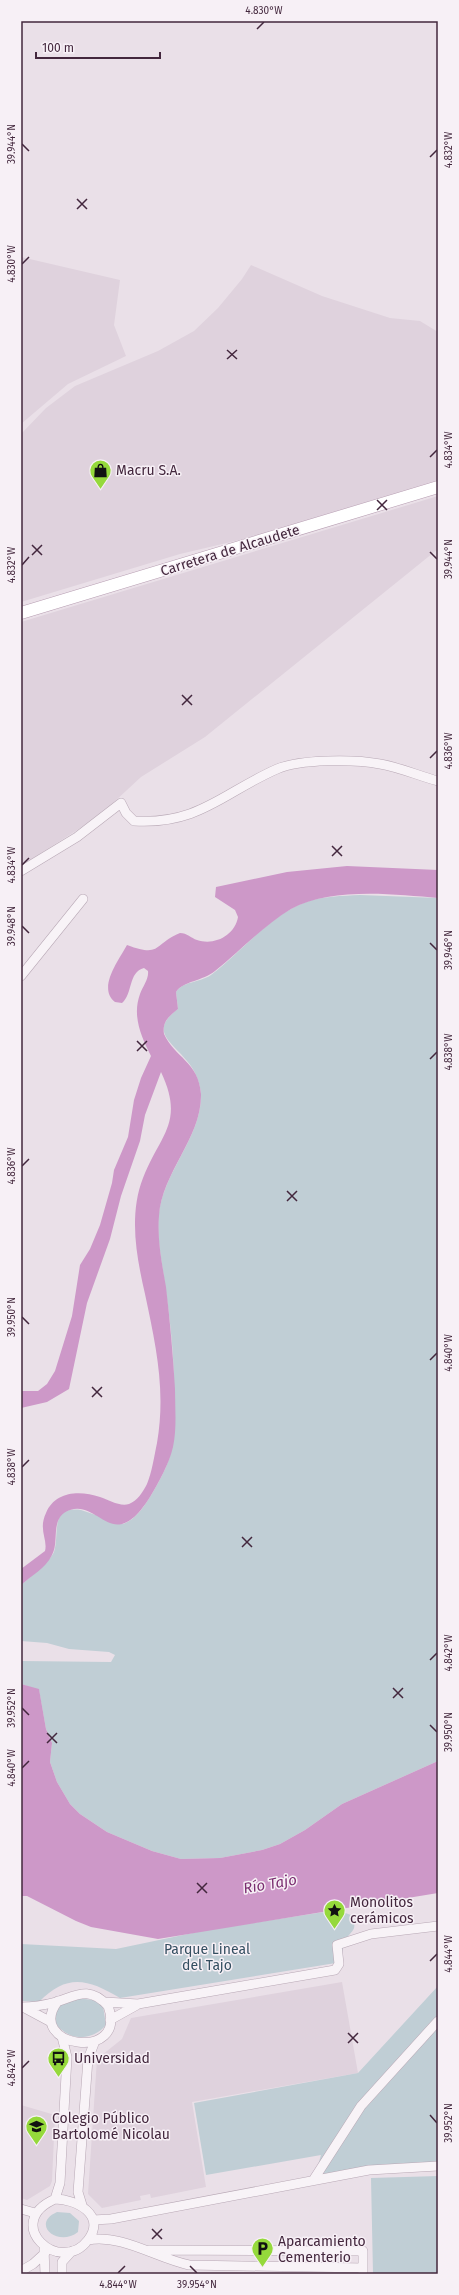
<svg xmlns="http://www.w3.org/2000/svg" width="459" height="2295" viewBox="0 0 459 2295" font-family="'Fira Sans',sans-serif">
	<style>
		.built { fill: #dfd2dd }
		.green { fill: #c0ced5 }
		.water { fill: #cd98c8 }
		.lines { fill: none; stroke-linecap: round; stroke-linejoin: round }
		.minor-casing { stroke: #b8a8b5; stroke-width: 10 }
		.major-casing { stroke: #b79eb2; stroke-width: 13 }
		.minor { stroke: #f8f3f7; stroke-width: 9 }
		.major { stroke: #fff; stroke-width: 12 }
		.ticks { fill: none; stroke: #43273d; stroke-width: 1.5 }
		.labels { text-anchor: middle; stroke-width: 3; stroke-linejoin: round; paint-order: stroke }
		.poi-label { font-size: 14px; fill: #43273d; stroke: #f7f0f6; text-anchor: start }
		.street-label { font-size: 14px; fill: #43273d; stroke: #f7f0f6 }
		.park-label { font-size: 14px; fill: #334e60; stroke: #f7f0f6 }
		.water-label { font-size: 15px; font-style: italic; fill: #7a2e70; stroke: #f7f0f6 }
		.neatline { fill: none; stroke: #43273d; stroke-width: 1.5 }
		.ticks-label { font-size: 10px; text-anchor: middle; fill: #43273d }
	</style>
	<rect width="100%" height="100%" fill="#eae0e8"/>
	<path class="built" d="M21 257 120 280 114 325 126 356 68 384 21 424Z
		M251 265 322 296 390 318 420 321 438 332V480L252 537 180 554 21 602V434L46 408 75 386 158 351 194 331 218 308 242 279Z
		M438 496V549L205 737 141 777 99 816 21 866V622Z
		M342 1982 358 2073 192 2102 206 2187 151 2198 150 2194 140 2196 141 2200 102 2208 88 2194 97 2059 122 2039 131 2018Z
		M21 2105 55 2115 52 2181 50 2186 27 2200 21 2198Z"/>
	<path class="green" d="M360 895 438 898V1761L342 1804 305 1830 280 1844 262 1850 220 1858 181 1859 152 1851 107 1832 80 1814 70 1804 57 1782 50 1762 52 1743 46 1729 39 1690 21 1684V1661L111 1662 115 1655 109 1652 69 1649 47 1643 21 1641V1585C28 1579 51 1560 54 1552 60 1534 49 1506 81 1510L123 1524C137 1519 145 1505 153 1492 159 1481 165 1471 169 1459 172 1450 172 1439 172 1429 177 1381 172 1333 165 1285 162 1261 156 1236 159 1213 164 1171 202 1136 201 1094 200 1082 195 1070 187 1061 172 1042 148 1031 178 1009L176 992C183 981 199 983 211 975 242 952 268 916 306 902 323 896 342 896 360 895Z
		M337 1910 351 1915C360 1932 349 1930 344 1943 342 1949 342 1956 342 1962L120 1998C88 1979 67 1973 39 2002L21 2001V1944L116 1949 207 1930Z
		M438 1986V2168L314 2179 321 2155 206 2175 194 2103 358 2073Z
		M75 1998 94 2000 103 2006 106 2025C95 2038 76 2042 62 2030 59 2028 55 2024 55 2020 54 2017 55 2012 55 2008Z
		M438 2176V2274H373L371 2178Z
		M57 2212 70 2213 79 2221 78 2232C58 2248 30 2224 57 2212Z"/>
	<path class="water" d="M347 866 438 870V898C394 894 330 887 291 909 263 926 240 951 215 971 203 981 183 981 176 992L178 1009C169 1016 162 1022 164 1034 174 1057 199 1062 201 1094 202 1138 162 1172 159 1216 157 1239 162 1264 166 1287 170 1321 173 1355 175 1389 175 1408 177 1428 173 1447 169 1464 159 1482 150 1497 113 1556 100 1500 70 1510 49 1517 60 1541 52 1555 45 1569 32 1575 21 1585V1569L45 1551C48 1539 38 1530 46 1513 55 1491 80 1490 100 1497 109 1500 120 1507 129 1504 137 1501 143 1492 147 1484 152 1472 154 1457 157 1443 166 1390 156 1346 145 1294 140 1272 135 1248 135 1225 135 1209 137 1193 143 1178 160 1134 185 1123 161 1072L145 1115 140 1141 121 1196 110 1239 87 1303 69 1389 47 1402 21 1408V1391H38L47 1384 55 1371 72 1316 80 1265 90 1249 100 1225 112 1183 114 1170 128 1137 134 1100 141 1078 151 1056C141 1036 132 1016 140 994 143 986 149 979 148 971L144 968C128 972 133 994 122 1003L115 1002C97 988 119 960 127 945 162 958 153 944 180 933 187 933 191 938 197 940 215 946 235 935 238 917L235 910 215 897 216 887 287 872Z
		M21 1684 39 1689 46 1729 52 1743 50 1762 57 1782 70 1804 80 1814 107 1832 152 1851 181 1859 220 1858 262 1850 280 1844 305 1830 342 1804 438 1761V1893L158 1939 91 1927 76 1921 27 1896H21Z"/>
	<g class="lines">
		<defs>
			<path id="minor" d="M21 871 77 837 121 803 126 813 134 821C199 825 224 792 277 769 300 759 355 759 380 764 399 767 419 776 438 781
				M21 976 83 899
				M105 2002 138 2004 335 1970 339 1964 337 1945 371 1934 438 1926
				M21 2007C32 2007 45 2005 56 2002 76 1996 89 1985 108 2006 129 2063 23 2047 58 2001
				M23 2007 51 2022
				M110 2020 137 2005
				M314 2179 361 2106 438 2021
				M55 2199C76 2199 107 2215 88 2240 60 2277 1 2223 55 2199Z
				M55 2199 60 2183 67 2057 62 2037
				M82 2205 78 2192 88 2059 95 2041
				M21 2209 35 2213
				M93 2220 111 2219 369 2170 438 2166
				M88 2240C122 2234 156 2258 189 2265L363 2268
				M44 2249 45 2274
				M149 2250 363 2251V2274
				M21 2271 33 2264 45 2253
				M62 2274V2262L72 2251"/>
			<path id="major" d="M21 613 438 487"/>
		</defs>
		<use href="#minor" class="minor-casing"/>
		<use href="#major" class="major-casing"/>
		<use href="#minor" class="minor"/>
		<use href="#major" class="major"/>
	</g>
	<path class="ticks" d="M257 29 264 22M22 144 29 151M430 157 437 150M77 199 87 209M77 209 87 199M22 264 29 257M227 350 237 359M227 359 237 350M430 457 437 450M377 500 387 510M377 510 387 500M32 545 42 555M430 552 437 559M32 555 42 545M22 565 29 557M182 695 192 705M182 705 192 695M430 758 437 751M332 846 342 856M332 856 342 846M22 865 29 858M22 926 29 933M430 943 437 950M137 1041 147 1051M137 1051 147 1041M430 1059 437 1052M22 1166 29 1159M287 1191 297 1201M287 1201 297 1191M22 1317 29 1324M430 1360 437 1353M92 1387 102 1397M92 1397 102 1387M22 1467 29 1460M242 1537 252 1547M242 1547 252 1537M430 1660 437 1653M393 1688 403 1698M393 1698 403 1688M22 1708 29 1715M430 1725 437 1732M47 1733 57 1743M47 1743 57 1733M22 1768 29 1761M197 1883 207 1893M197 1893 207 1883M430 1961 437 1954M348 2033 358 2043M348 2043 358 2033M22 2068 29 2061M430 2115 437 2123M152 2229 162 2239M152 2239 162 2229M190 2266 197 2273M118 2273 125 2266"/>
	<defs>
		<symbol id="shop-pin" viewBox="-11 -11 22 30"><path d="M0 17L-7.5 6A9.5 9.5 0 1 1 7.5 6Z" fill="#95d93b" stroke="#f7f0f6"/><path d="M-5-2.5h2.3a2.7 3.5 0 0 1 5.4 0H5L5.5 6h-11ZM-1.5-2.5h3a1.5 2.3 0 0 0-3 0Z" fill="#111"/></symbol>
		<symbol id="sight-pin" viewBox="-11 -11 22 30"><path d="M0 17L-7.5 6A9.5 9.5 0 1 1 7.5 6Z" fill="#95d93b" stroke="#f7f0f6"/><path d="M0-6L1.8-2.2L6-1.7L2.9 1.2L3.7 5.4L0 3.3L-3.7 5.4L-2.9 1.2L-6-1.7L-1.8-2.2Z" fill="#111"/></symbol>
		<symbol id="bus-pin" viewBox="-11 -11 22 30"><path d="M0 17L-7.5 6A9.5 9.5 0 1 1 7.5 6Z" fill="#95d93b" stroke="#f7f0f6"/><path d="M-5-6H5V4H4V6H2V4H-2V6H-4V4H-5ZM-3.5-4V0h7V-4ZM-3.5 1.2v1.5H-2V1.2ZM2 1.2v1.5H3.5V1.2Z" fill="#111"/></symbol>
		<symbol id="school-pin" viewBox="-11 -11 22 30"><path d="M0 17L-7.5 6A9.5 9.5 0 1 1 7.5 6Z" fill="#95d93b" stroke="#f7f0f6"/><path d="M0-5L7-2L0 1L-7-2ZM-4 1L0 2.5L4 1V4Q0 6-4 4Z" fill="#111"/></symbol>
		<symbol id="parking-pin" viewBox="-11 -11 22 30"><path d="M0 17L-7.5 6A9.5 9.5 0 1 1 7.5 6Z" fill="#95d93b" stroke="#f7f0f6"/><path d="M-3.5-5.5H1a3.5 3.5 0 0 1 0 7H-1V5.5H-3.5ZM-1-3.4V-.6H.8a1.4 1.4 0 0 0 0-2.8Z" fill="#111"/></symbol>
	</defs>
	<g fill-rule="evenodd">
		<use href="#shop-pin" x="88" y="458" width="25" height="34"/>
		<use href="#sight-pin" x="322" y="1898" width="25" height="34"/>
		<use href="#bus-pin" x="46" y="2046" width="25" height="34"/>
		<use href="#school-pin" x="24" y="2114" width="25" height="34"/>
		<use href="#parking-pin" x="250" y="2236" width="25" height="34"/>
	</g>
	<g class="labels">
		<g class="poi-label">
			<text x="116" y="475">Macru S.A.</text>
			<text x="350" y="1907">Monolitos<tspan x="350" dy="16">cerámicos</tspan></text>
			<text x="74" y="2063">Universidad</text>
			<text x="52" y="2123">Colegio Público<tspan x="52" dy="16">Bartolomé Nicolau</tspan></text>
			<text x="278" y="2246">Aparcamiento<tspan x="278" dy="16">Cementerio</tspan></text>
		</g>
		<g class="street-label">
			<text transform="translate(230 550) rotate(-17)" y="5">Carretera de Alcaudete</text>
		</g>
		<g class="park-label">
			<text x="207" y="1954">Parque Lineal<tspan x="207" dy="16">del Tajo</tspan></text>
		</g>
		<g class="water-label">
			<text transform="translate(270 1884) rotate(-10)" y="5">Río Tajo</text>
		</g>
	</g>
	<rect width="459" height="2295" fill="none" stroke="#f7f0f6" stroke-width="44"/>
	<path d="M36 52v6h124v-6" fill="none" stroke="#43273d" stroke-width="2"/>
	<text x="42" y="52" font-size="12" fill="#43273d" stroke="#f7f0f6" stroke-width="3" paint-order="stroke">100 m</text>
	<rect x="22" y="22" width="415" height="2251" class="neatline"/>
	<g class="ticks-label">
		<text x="264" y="14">4.830°W</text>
		<text transform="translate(11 144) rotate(-90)" y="4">39.944°N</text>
		<text transform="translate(448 150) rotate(-90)" y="4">4.832°W</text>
		<text transform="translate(11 264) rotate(-90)" y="4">4.830°W</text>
		<text transform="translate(448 450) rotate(-90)" y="4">4.834°W</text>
		<text transform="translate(448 559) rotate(-90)" y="4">39.944°N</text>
		<text transform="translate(11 565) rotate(-90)" y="4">4.832°W</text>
		<text transform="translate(448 751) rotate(-90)" y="4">4.836°W</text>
		<text transform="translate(11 865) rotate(-90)" y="4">4.834°W</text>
		<text transform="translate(11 926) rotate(-90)" y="4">39.948°N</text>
		<text transform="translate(448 950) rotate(-90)" y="4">39.946°N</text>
		<text transform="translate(448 1052) rotate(-90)" y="4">4.838°W</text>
		<text transform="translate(11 1166) rotate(-90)" y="4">4.836°W</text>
		<text transform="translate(11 1317) rotate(-90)" y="4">39.950°N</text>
		<text transform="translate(448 1353) rotate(-90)" y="4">4.840°W</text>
		<text transform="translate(11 1467) rotate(-90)" y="4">4.838°W</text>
		<text transform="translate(448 1653) rotate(-90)" y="4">4.842°W</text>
		<text transform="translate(11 1708) rotate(-90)" y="4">39.952°N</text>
		<text transform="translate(448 1732) rotate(-90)" y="4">39.950°N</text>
		<text transform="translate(11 1768) rotate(-90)" y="4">4.840°W</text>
		<text transform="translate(448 1954) rotate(-90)" y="4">4.844°W</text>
		<text transform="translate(11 2068) rotate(-90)" y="4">4.842°W</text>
		<text transform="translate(448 2123) rotate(-90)" y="4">39.952°N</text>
		<text x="118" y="2288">4.844°W</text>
		<text x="197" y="2288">39.954°N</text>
	</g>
</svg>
